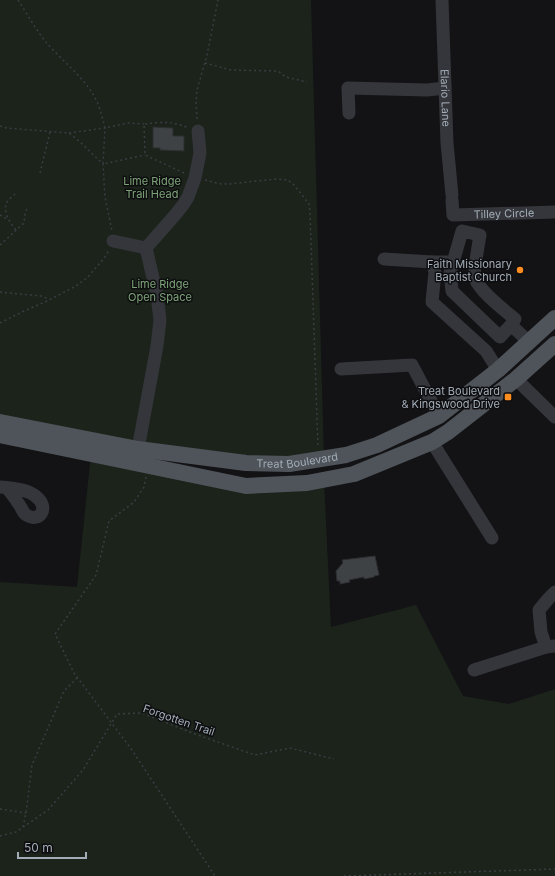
<svg xmlns="http://www.w3.org/2000/svg" width="555" height="876" viewBox="0 0 555 876" font-family="Inter,sans-serif">
	<style>
		.green { fill: #1b231b }
		.building { fill: #3f4245; stroke: #2d2e31 }
		.lines { fill: none; stroke-linecap: round; stroke-linejoin: round }
		.path { stroke: #3a3d42; stroke-width: 1.5; stroke-dasharray: 2 3; stroke-linecap: butt }
		.minor { stroke: #34363b; stroke-width: 13 }
		.major { stroke: #4f545a; stroke-width: 16 }
		.poi-dot { fill: #ff8e21; stroke: #0e0e10; stroke-width: 1.5 }
		.labels { text-anchor: middle; stroke-width: 3; stroke-linejoin: round; paint-order: stroke }
		.street-label { font-size: 11px; fill: #a3adb7; stroke: #0e0e10 }
		.park-label { font-size: 11px; fill: #7da478; stroke: #0e0e10 }
		.poi-label { font-size: 11px; fill: #a3adb7; stroke: #0e0e10; text-anchor: end }
	</style>
	<rect width="100%" height="100%" fill="#131315"/>
	<path class="green" d="M0 0H311L324 458 289 464 0 422Z
		M91 454 246 486 324 480 331 627 416 605 463 696 509 704 555 689V876H0V582L77 587Z"/>
	<path class="building" d="M153 127 173 128V136H184V151L160 150V148H153Z
		M375 556 379 575 374 576V577L364 579V577L349 580 350 582 340 584V581H337L336 571 343 563 342 560Z"/>
	<g class="lines">
		<path class="path" d="M18 0C27 14 35 28 45 41 62 61 88 80 98 104 101 112 103 120 105 128L128 123 144 124
			M205 63 231 70 278 71 286 77 307 82
			M197 119 196 103 197 90 207 55 218 0
			M0 126 6 128 69 133 79 141 103 164 105 197 112 231
			M69 133 105 128 103 164 145 155
			M40 173 50 132
			M184 173 145 155 144 124C163 122 171 121 189 128
			M205 180 221 184H229L276 179 288 180 294 185 309 204 310 213 318 448
			M15 194C13 196 9 199 7 202 2 211 10 223 16 230
			M0 215 7 219
			M0 245 24 223 25 214 28 206
			M0 292 41 296 46 298 47 301
			M0 323 24 311 47 301 76 286 88 277 105 257 109 250
			M146 477 144 487 134 502 109 521 96 575 55 634 74 673 132 750 215 876
			M0 809 26 813
			M23 827 26 813 32 765 64 691 77 678
			M0 836 16 832 48 810 83 770 117 714 142 713 195 734 255 755 290 748 334 759
			M344 876 555 869"/>
		<g class="minor">
			<path id="s1" d="M442 0 447 143 452 195"/>
			<path d="M349 113 348 88 427 90 445 88"/>
			<path id="s2" d="M452 200 453 215 555 212"/>
			<path d="M113 241 146 248"/>
			<path d="M384 259 432 262H454"/>
			<path d="M432 262 435 272 432 302 486 351 498 370"/>
			<path d="M511 325 500 337 452 291 450 273 462 231 480 235C479 242 473 273 475 278 479 291 504 310 515 319L511 325 529 342"/>
			<path d="M341 369 412 365 439 416"/>
			<path d="M516 379 555 417"/>
			<path d="M432 442 492 538"/>
			<path d="M138 449 157 346 160 320 157 295 146 248 175 215 183 205 188 197 195 178 200 153 198 131"/>
			<path d="M0 487C10 488 26 489 34 495 52 507 39 525 25 514 22 511 21 506 18 503 15 498 11 493 7 488"/>
			<path d="M546 647 541 632 539 610 549 598 555 592"/>
			<path d="M474 670 546 647 555 646"/>
		</g>
		<g class="major">
			<path id="s3" d="M0 422 138 449 246 463 289 464 346 455 377 445 439 416 498 370 555 318"/>
			<path d="M0 435 246 486 307 483 354 474 432 442 448 432 516 379 555 344"/>
		</g>
	</g>
	<g class="poi-dot">
		<circle cx="520" cy="270" r="4"/>
		<rect x="504" y="393" width="8" height="8" rx="2"/>
	</g>
	<g class="labels">
		<g class="street-label">
			<text dy="4" stroke="none"><textPath href="#s1" startOffset="98">Elario Lane</textPath></text>
			<text dy="4" stroke="none"><textPath href="#s2" startOffset="66">Tilley Circle</textPath></text>
			<text dy="4" stroke="none"><textPath href="#s3" startOffset="301">Treat Boulevard</textPath></text>
			<text transform="translate(179 720) rotate(19)" y="4">Forgotten Trail</text>
		</g>
		<g class="park-label">
			<text x="152" y="185">Lime Ridge<tspan x="152" dy="13">Trail Head</tspan></text>
			<text x="160" y="288">Lime Ridge<tspan x="160" dy="13">Open Space</tspan></text>
		</g>
		<g class="poi-label">
			<text x="512" y="268">Faith Missionary<tspan x="512" dy="13">Baptist Church</tspan></text>
			<text x="500" y="395">Treat Boulevard<tspan x="500" dy="13">&amp; Kingswood Drive</tspan></text>
		</g>
	</g>
	<path d="M18 852v6h68v-6" fill="none" stroke="#a3adb7" stroke-width="2"/>
	<text x="24" y="852" font-size="12" fill="#a3adb7" stroke="#0e0e10" stroke-width="3" paint-order="stroke">50 m</text>
</svg>
